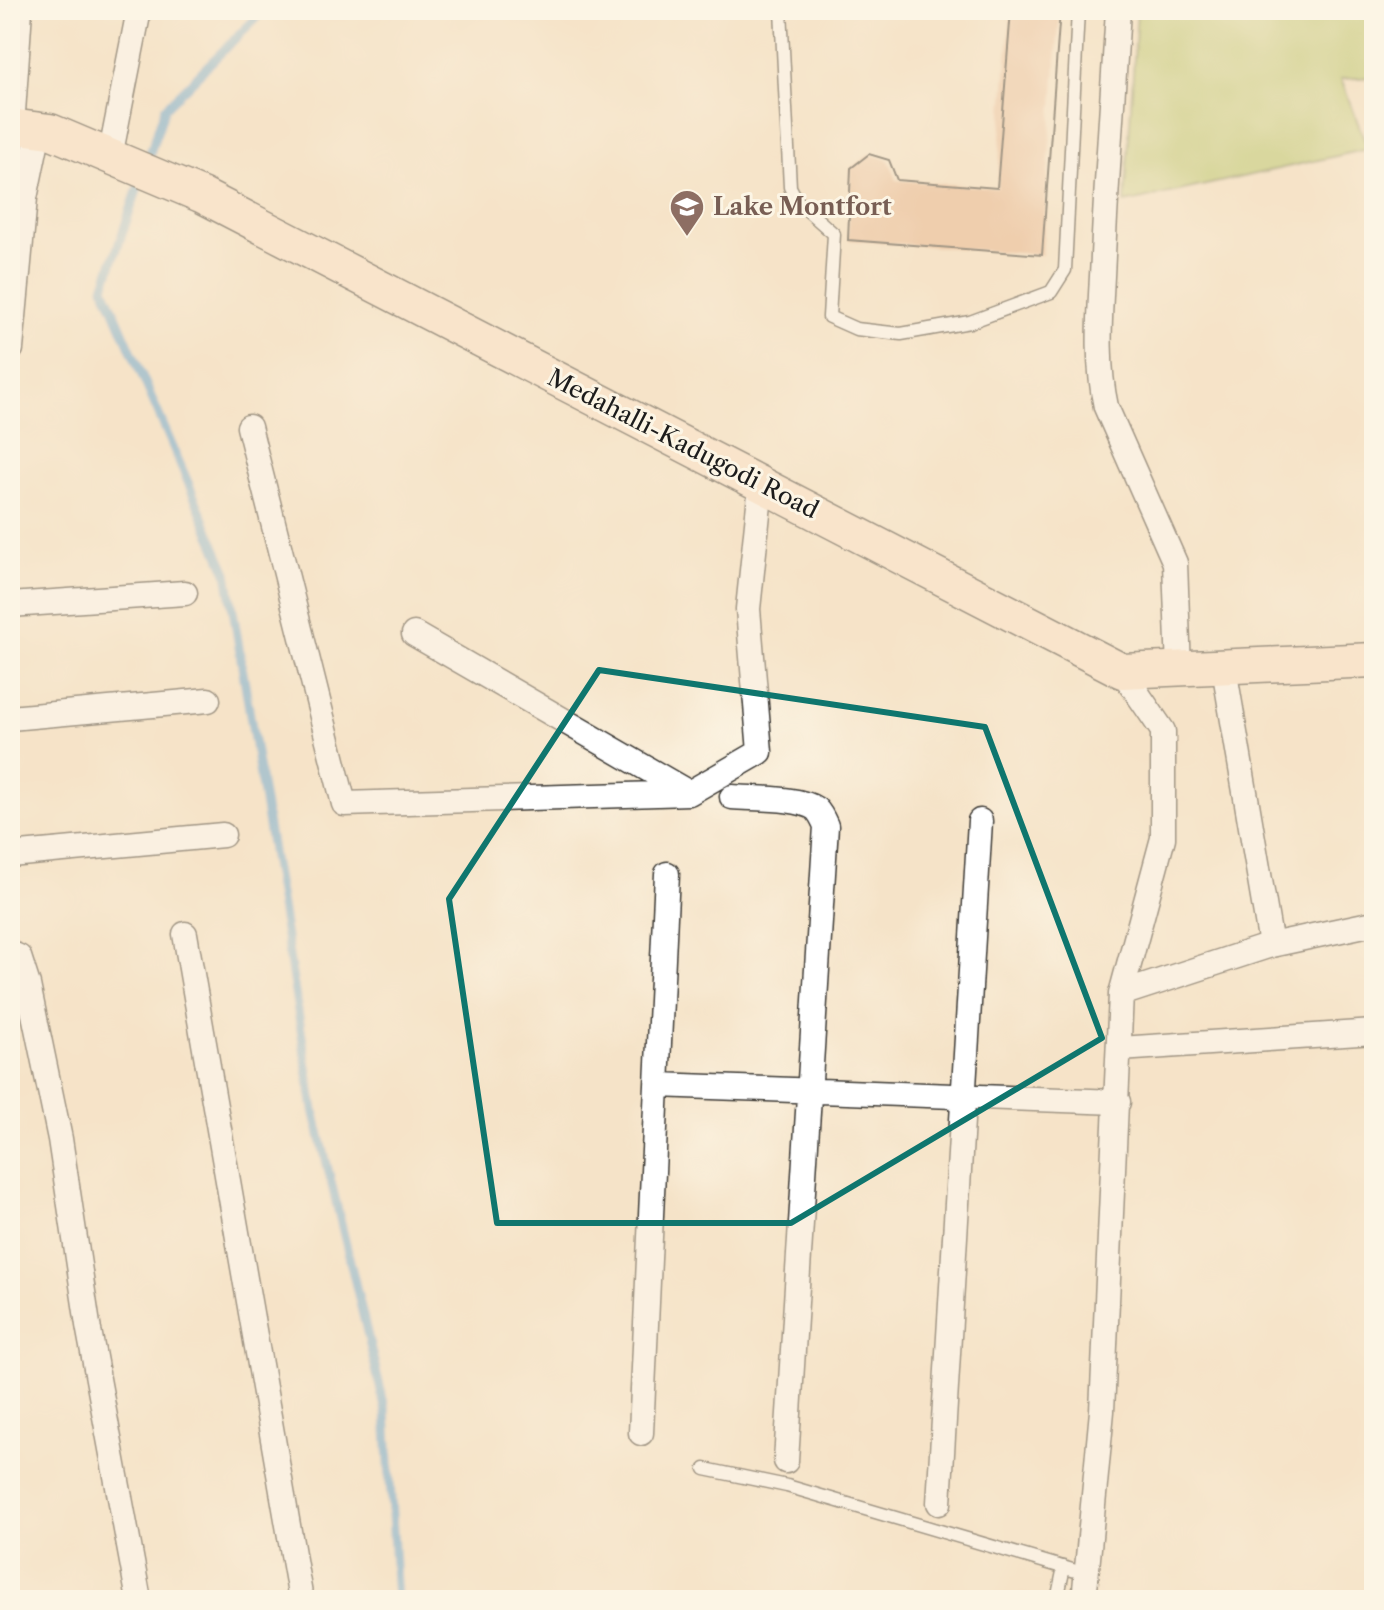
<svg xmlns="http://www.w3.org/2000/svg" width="1384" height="1610" viewBox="0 0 1384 1610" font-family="'Libre Caslon Text',serif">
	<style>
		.green { fill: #b6c86b; stroke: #697244; stroke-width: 2 }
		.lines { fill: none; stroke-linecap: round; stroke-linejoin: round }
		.stream { stroke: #5da3d3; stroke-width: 9 }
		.building { fill: #e6b38c }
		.lane-casing { stroke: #3d3a36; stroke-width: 15 }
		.street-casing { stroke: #3d3a36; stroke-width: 27 }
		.secondary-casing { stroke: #3d3a36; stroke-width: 37 }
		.lane { stroke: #fff; stroke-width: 12 }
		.street { stroke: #fff; stroke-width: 24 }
		.secondary { stroke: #fce5cf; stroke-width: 34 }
		.marked { fill: none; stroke: #0f766e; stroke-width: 6; stroke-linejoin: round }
		.labels { text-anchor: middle; stroke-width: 6; stroke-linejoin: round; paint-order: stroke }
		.education-label { font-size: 24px; font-weight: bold; fill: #785e54; stroke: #fcf5e5; text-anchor: start }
		.street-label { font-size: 24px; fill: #1c1c1c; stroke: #fcf5e5 }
	</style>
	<rect width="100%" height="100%" fill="#fcf5e5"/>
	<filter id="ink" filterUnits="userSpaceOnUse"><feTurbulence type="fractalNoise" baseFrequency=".0125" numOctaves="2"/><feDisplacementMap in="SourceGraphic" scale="16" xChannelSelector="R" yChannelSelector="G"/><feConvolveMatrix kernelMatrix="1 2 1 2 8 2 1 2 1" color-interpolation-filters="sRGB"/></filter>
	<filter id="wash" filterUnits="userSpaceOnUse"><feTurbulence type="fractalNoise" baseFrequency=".006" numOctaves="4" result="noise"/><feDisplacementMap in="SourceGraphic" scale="32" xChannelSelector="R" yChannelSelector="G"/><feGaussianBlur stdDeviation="1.8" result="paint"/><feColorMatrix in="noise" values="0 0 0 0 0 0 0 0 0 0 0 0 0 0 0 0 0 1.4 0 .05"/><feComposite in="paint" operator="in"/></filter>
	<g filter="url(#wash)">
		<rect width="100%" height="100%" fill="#f5e3c8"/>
		<path class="green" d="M1137 10H1374V77L1341 79 1368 149 1125 203Z"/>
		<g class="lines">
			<path class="stream" d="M146 165 165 108 264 10
				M141 179 104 287 227 573 314 1110 386 1412 397 1600"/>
		</g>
		<g id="blocks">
			<path class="building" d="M1011 10H1060L1042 255 848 240 851 168 869 154 889 160 897 180 997 188Z"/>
		</g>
	</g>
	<g filter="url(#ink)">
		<use href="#blocks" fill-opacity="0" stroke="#3d3a36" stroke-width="2"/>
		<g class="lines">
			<defs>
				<path id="lane" d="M781 10 790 187 798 202 834 234 829 317 856 329 901 334 970 322 1051 292 1065 270 1078 10
					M705 1469 787 1486 1086 1574
					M1057 1600 1064 1567"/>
				<path id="street" d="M1118 10C1113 92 1107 173 1103 255 1101 306 1095 357 1106 407L1175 563 1179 670
					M12 127 20 10
					M110 157 139 10
					M11 349 25 198 39 130
					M249 427 344 804 689 793 760 752 748 609 761 485
					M10 605 185 593
					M414 634 689 793
					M1224 668 1271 945
					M10 718 208 700
					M732 797C753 799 799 797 816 809 821 814 823 819 826 826L786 1461
					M10 855 223 835
					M185 934 301 1600
					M10 953 19 957 28 985 60 1139 88 1325 139 1600
					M1121 994 1271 945 1374 923
					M1120 1049 1374 1032
					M657 1085 667 874
					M641 1433 657 1085 1118 1102
					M939 1503 980 821
					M1084 1600 1102 1411 1121 994 1163 838V731L1122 671"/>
				<path id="secondary" d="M10 126 50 131 201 195 1122 671 1374 660"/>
			</defs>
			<use href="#lane" class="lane-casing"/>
			<use href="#street" class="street-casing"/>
			<use href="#secondary" class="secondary-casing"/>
			<use href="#lane" class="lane"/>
			<use href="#street" class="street"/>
			<use href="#secondary" class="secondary"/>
		</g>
	</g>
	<path d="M0 0H1384V1610H0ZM599 670 985 727 1102 1038 791 1223H497L449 899Z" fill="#f5e3c8" fill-opacity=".55" fill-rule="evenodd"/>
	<path class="marked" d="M599 670 985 727 1102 1038 791 1223H497L449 899Z"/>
	<defs>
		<symbol id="school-pin" viewBox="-11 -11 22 30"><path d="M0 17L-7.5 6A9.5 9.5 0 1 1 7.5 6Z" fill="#8d6e63" stroke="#fcf5e5"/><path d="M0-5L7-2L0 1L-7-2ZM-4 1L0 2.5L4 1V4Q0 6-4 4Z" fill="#fff"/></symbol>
	</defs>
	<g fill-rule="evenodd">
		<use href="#school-pin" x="667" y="187" width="40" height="54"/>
	</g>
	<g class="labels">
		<g class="education-label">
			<text x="713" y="215">Lake Montfort</text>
		</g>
		<g class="street-label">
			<text transform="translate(683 444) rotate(27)" y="8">Medahalli-Kadugodi Road</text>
		</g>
	</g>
	<rect width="1384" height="1610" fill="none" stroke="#fcf5e5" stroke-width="40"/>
</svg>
